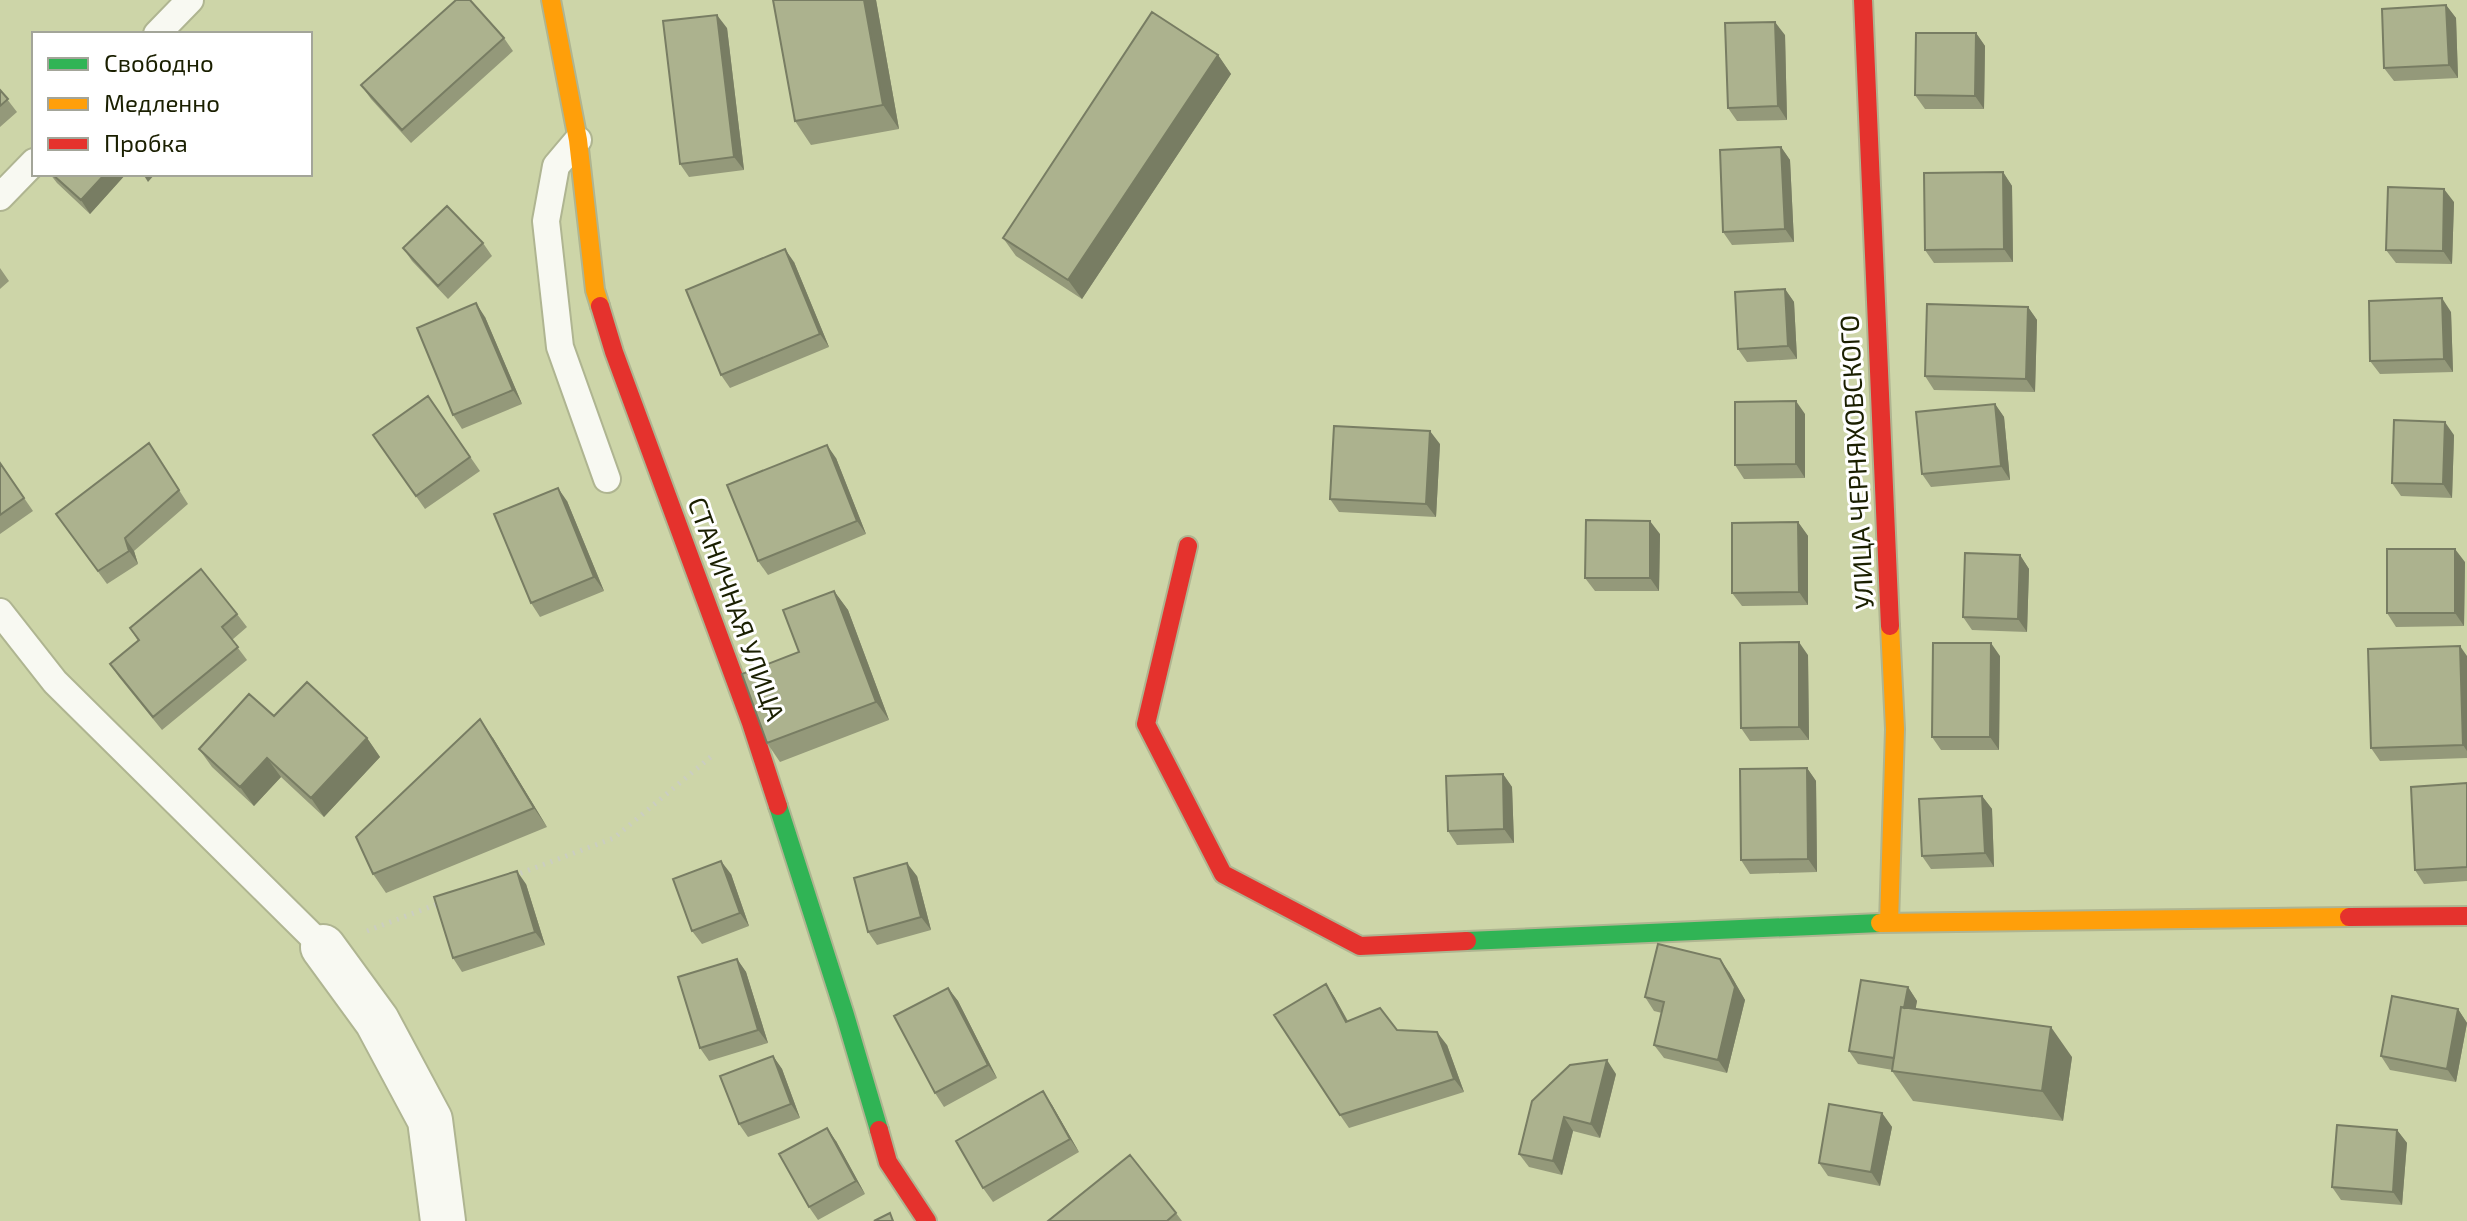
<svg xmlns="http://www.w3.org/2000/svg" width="2467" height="1221" viewBox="0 0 2467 1221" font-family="'Exo 2',sans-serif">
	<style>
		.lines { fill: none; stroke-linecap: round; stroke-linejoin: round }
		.lane-casing { stroke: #afb591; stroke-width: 30 }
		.street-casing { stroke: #afb591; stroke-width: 48 }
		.fast-casing { stroke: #afb591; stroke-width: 22 }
		.slow-casing { stroke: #afb591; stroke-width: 22 }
		.jam-casing { stroke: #afb591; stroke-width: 22 }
		.path { stroke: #cbcec0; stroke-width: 5; stroke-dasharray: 2 6; stroke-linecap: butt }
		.lane { stroke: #f8f9f2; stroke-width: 26 }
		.street { stroke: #f8f9f2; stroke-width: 44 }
		.fast { stroke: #30b455; stroke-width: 18 }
		.slow { stroke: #ff9f0a; stroke-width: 18 }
		.jam { stroke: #e5322d; stroke-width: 18 }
		.wall { fill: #94997a }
		.shaded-wall { fill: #787d63 }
		.building { fill: #acb28e; stroke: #787d63; stroke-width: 2 }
		.labels { text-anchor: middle; stroke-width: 6; stroke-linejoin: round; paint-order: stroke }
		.street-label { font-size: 26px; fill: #1a1f00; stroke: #fff }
	</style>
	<rect width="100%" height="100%" fill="#cdd5a8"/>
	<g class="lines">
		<defs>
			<path id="lane" d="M157 34 190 0
				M578 140 556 166 546 221 560 347 607 479
				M0 197 34 162
				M0 612 55 682 323 947"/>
			<path id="street" d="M323 947 377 1021 430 1120 443 1221"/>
			<path id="fast" d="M778 806 845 1015 879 1130
				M1467 941 1880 923"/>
			<path id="slow" d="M551 0 578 140 595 290 600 306
				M1880 923 2349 917
				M1889 923 1895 729 1890 626"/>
			<path id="jam" d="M1863 0 1890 626
				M600 306 614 352 751 723 778 806
				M1188 546 1146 724 1223 874 1360 946 1467 941
				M2349 917 2467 916
				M879 1130 888 1162 927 1221"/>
		</defs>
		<use href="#lane" class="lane-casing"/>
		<use href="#street" class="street-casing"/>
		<use href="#fast" class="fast-casing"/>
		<use href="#slow" class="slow-casing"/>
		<use href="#jam" class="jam-casing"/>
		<path class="path" d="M513 876 614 838 713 755
			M367 931 440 903"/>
		<use href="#lane" class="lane"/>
		<use href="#street" class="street"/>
		<use href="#fast" class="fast"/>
		<use href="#slow" class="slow"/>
		<use href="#jam" class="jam"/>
	</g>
	<path class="wall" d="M773 0H876L899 129 811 145 795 121Z
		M2446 5 2456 18 2458 78 2394 81 2384 68Z
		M727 28 744 170 689 177 680 164Z
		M1976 33 1985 46 1984 109H1925L1915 95Z
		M1785 35 1787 120 1737 121 1728 108Z
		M504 38 513 51 411 143 371 99 361 85Z
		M1218 55 1231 74 1082 299 1016 256 1003 238Z
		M0 90 17 112 0 127Z
		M1781 147 1790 160 1794 242 1732 245 1723 232Z
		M2003 172 2012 186 2013 262 1934 263 1925 250Z
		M50 174H126L90 214 57 183Z
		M2454 202 2452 264 2396 263 2386 250Z
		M483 243 492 256 448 299 412 261 403 248Z
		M794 262 829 347 730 388 721 375Z
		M0 268 9 281 0 289Z
		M1785 289 1794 302 1797 359 1747 362 1738 349Z
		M2028 307 2037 320 2035 392 1934 390 1925 376Z
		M2451 312 2453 372 2380 374 2370 361Z
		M485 317 522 404 462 429 453 415Z
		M428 396 480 471 425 509 373 435Z
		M1995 404 2004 417 2010 480 1931 487 1922 474Z
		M1805 414V478L1744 479 1735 465Z
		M2454 435 2452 498 2401 496 2392 483Z
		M149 443 188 504 134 551 138 564 107 584 56 514Z
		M1440 444 1436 517 1339 512 1330 499Z
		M836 458 866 534 768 575 758 561Z
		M0 463 33 511 0 534Z
		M567 501 604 591 540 617 531 603Z
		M1798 522 1808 536V605L1742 606 1732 593Z
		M1660 534 1659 591H1595L1585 578Z
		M2020 555 2029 569 2027 632 1972 630 1963 617Z
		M2465 562 2464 626 2396 627 2387 613Z
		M834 591 848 610 889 720 780 762 767 743 799 652Z
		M237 614 247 627 232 640 247 660 162 730 119 677 110 664 138 641 130 628Z
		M1808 655 1809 740 1750 741 1741 728Z
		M2000 656 1999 750H1941L1932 737Z
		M2467 656V758L2380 761 2371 748Z
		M274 716 367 738 380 757 324 817 281 777 254 806 212 767 199 749Z
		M493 738 547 827 386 893 373 874Z
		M1807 768 1816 781 1817 872 1750 874 1741 860Z
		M1503 774 1512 787 1514 843 1457 845 1448 831Z
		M2467 783V881L2424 884 2415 870Z
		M1982 796 1992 809 1994 867 1931 869 1922 856Z
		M731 874 749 926 702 944 692 931Z
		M917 876 931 930 877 945 868 932Z
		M526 884 545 945 462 972 453 958Z
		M737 959 746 972 768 1043 709 1061 700 1048Z
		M1729 972 1745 1000 1727 1073 1664 1058 1654 1045 1662 1013 1654 1011 1645 997Z
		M1326 984 1335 998 1348 1021 1397 1030 1447 1045 1464 1092 1349 1128 1340 1115Z
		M1908 987 1917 1001 1915 1009 2072 1057 2063 1121 1913 1101 1892 1071 1893 1070 1858 1064 1849 1051Z
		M948 988 958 1001 997 1078 944 1107 935 1093Z
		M2458 1009 2467 1023 2456 1082 2390 1070 2381 1056Z
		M773 1056 782 1069 800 1118 748 1137 739 1124Z
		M1616 1074 1600 1138 1573 1131 1562 1175 1529 1167 1519 1154Z
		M1052 1105 1079 1152 993 1202 983 1188Z
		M1882 1113 1892 1127 1880 1186 1828 1176 1819 1163Z
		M2397 1130 2407 1143 2402 1205 2341 1200 2332 1187Z
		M836 1141 865 1194 818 1220 809 1207Z
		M1176 1213 1182 1221H1048Z"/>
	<path class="shaded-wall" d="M864 0H876L899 129 883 105Z
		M2446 5 2456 18 2458 78 2449 65Z
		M717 15 727 28 744 170 734 157Z
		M1775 22 1785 35 1787 120 1778 106Z
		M1976 33 1985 46 1984 109 1975 96Z
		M1218 55 1231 74 1082 299 1068 280Z
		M1781 147 1790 160 1794 242 1785 229Z
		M2003 172 2012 186 2013 262 2004 249Z
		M105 174H126L90 214 81 200Z
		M143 174H155L148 182Z
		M2444 189 2454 202 2452 264 2443 251Z
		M785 249 794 262 829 347 820 334Z
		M1785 289 1794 302 1797 359 1788 346Z
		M2442 298 2451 312 2453 372 2444 359Z
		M476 303 485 317 522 404 513 390Z
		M2028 307 2037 320 2035 392 2026 379Z
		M1796 401 1805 414V478L1796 464Z
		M1995 404 2004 417 2010 480 2001 466Z
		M2445 422 2454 435 2452 498 2443 484Z
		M1430 431 1440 444 1436 517 1426 504Z
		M827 445 836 458 866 534 857 521Z
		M558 488 567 501 604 591 594 577Z
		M1650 521 1660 534 1659 591 1650 578Z
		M1798 522 1808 536V605L1799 592Z
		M125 538 134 551 138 564 129 551Z
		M2455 549 2465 562 2464 626 2455 613Z
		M2020 555 2029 569 2027 632 2018 619Z
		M834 591 848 610 889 720 876 702Z
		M1799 642 1808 655 1809 740 1799 727Z
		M1991 643 2000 656 1999 750 1990 737Z
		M2460 646 2467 656V751L2463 745Z
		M480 719 493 738 547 827 534 808Z
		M367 738 380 757 324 817 311 798Z
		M267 758 281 777 254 806 240 787Z
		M1807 768 1816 781 1817 872 1808 859Z
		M1503 774 1512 787 1514 843 1504 829Z
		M1982 796 1992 809 1994 867 1985 853Z
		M721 861 731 874 749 926 740 913Z
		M907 863 917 876 931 930 921 917Z
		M517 871 526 884 545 945 535 932Z
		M737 959 746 972 768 1043 758 1030Z
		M1720 959 1729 972 1745 1000 1727 1073 1718 1060Z
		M1326 984 1335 998 1355 1035 1346 1022Z
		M1908 987 1917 1001 1905 1072 1896 1058Z
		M948 988 958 1001 997 1078 988 1065Z
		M2458 1009 2467 1023 2456 1082 2447 1069Z
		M2051 1027 2072 1057 2063 1121 2042 1091Z
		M1437 1032 1447 1045 1464 1092 1454 1079Z
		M773 1056 782 1069 800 1118 791 1104Z
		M1607 1060 1616 1074 1600 1138 1591 1124Z
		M1043 1091 1052 1105 1079 1152 1070 1139Z
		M1882 1113 1892 1127 1880 1186 1871 1172Z
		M1564 1117 1573 1131 1562 1175 1553 1161Z
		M827 1128 836 1141 865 1194 856 1181Z
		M2397 1130 2407 1143 2402 1205 2393 1192Z"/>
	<path class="building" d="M456 0H470L504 38 402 130 361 85Z
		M773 0H864L883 105 795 121Z
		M2446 5 2449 65 2384 68 2382 9Z
		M1152 12 1218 55 1068 280 1003 238Z
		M717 15 734 157 680 164 663 21Z
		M1775 22 1778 106 1728 108 1725 23Z
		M1916 33H1976L1975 96 1915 95Z
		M0 90 8 99 0 106Z
		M1781 147 1785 229 1723 232 1720 150Z
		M2003 172 2004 249 1925 250 1924 173Z
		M52 174H105L81 200Z
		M2388 187 2444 189 2443 251 2386 250Z
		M447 206 483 243 438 286 403 248Z
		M785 249 820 334 721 375 686 290Z
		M1785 289 1788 346 1738 349 1735 292Z
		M2442 298 2444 359 2370 361 2369 301Z
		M476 303 513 390 453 415 417 328Z
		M1927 304 2028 307 2026 379 1925 376Z
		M428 396 470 457 416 496 373 435Z
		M1796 401V464L1735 465V402Z
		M1995 404 2001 466 1922 474 1916 412Z
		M2394 420 2445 422 2443 484 2392 483Z
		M1334 426 1430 431 1426 504 1330 499Z
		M149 443 179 490 125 538 129 551 98 571 56 514Z
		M827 445 857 521 758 561 727 485Z
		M0 463 24 498 0 515Z
		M558 488 594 577 531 603 494 514Z
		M1586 520 1650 521V578H1585Z
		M1798 522 1799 592 1732 593V523Z
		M2387 549H2455V613H2387Z
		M1965 553 2020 555 2018 619 1963 617Z
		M201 569 237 614 222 627 238 647 153 717 110 664 139 640 130 628Z
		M834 591 876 702 767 743 742 674 799 652 783 610Z
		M1799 642V727L1741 728 1740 643Z
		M1933 643H1991L1990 737H1932Z
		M2460 646 2463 745 2371 748 2368 649Z
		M307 682 367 738 311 798 267 758 240 787 199 749 249 694 274 716Z
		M480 719 534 808 373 874 356 837Z
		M1807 768 1808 859 1741 860 1740 769Z
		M1503 774 1504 829 1448 831 1446 776Z
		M2467 783V867L2415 870 2411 787Z
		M1982 796 1985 853 1922 856 1919 799Z
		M721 861 740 913 692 931 673 879Z
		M907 863 921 917 868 932 854 878Z
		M517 871 535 932 453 958 434 897Z
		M1658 944 1720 959 1735 987 1718 1060 1654 1045 1664 1002 1645 997Z
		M737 959 758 1030 700 1048 678 977Z
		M1861 980 1908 987 1904 1008 1901 1007 1894 1058 1849 1051Z
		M1326 984 1346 1022 1380 1008 1397 1030 1437 1032 1454 1079 1340 1115 1274 1015Z
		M948 988 988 1065 935 1093 894 1016Z
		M2392 996 2458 1009 2447 1069 2381 1056Z
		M1901 1007 2051 1027 2042 1091 1892 1071Z
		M773 1056 791 1104 739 1124 720 1076Z
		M1607 1060 1591 1124 1564 1117 1553 1161 1519 1154 1532 1101 1570 1065Z
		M1043 1091 1070 1139 983 1188 956 1141Z
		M1829 1104 1882 1113 1871 1172 1819 1163Z
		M2337 1125 2397 1130 2393 1192 2332 1187Z
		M827 1128 856 1181 809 1207 779 1154Z
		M1130 1155 1176 1213 1167 1221H1048Z
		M890 1213 893 1221H874Z"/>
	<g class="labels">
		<g class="street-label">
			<text transform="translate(1857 462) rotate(-93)" y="9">УЛИЦА ЧЕРНЯХОВСКОГО</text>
			<text transform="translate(736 609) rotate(70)" y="9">СТАНИЧНАЯ УЛИЦА</text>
		</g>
	</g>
	<rect x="32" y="32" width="280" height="144" fill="#ffffff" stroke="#a3a599" stroke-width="2"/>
	<rect x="48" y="58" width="40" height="12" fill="#30b455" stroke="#a3a599" stroke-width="2"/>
	<text x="104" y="72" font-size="24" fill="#1a1f00">Свободно</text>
	<rect x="48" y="98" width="40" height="12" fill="#ff9f0a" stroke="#a3a599" stroke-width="2"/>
	<text x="104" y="112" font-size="24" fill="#1a1f00">Медленно</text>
	<rect x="48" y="138" width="40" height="12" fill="#e5322d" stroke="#a3a599" stroke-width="2"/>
	<text x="104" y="152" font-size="24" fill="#1a1f00">Пробка</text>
</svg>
